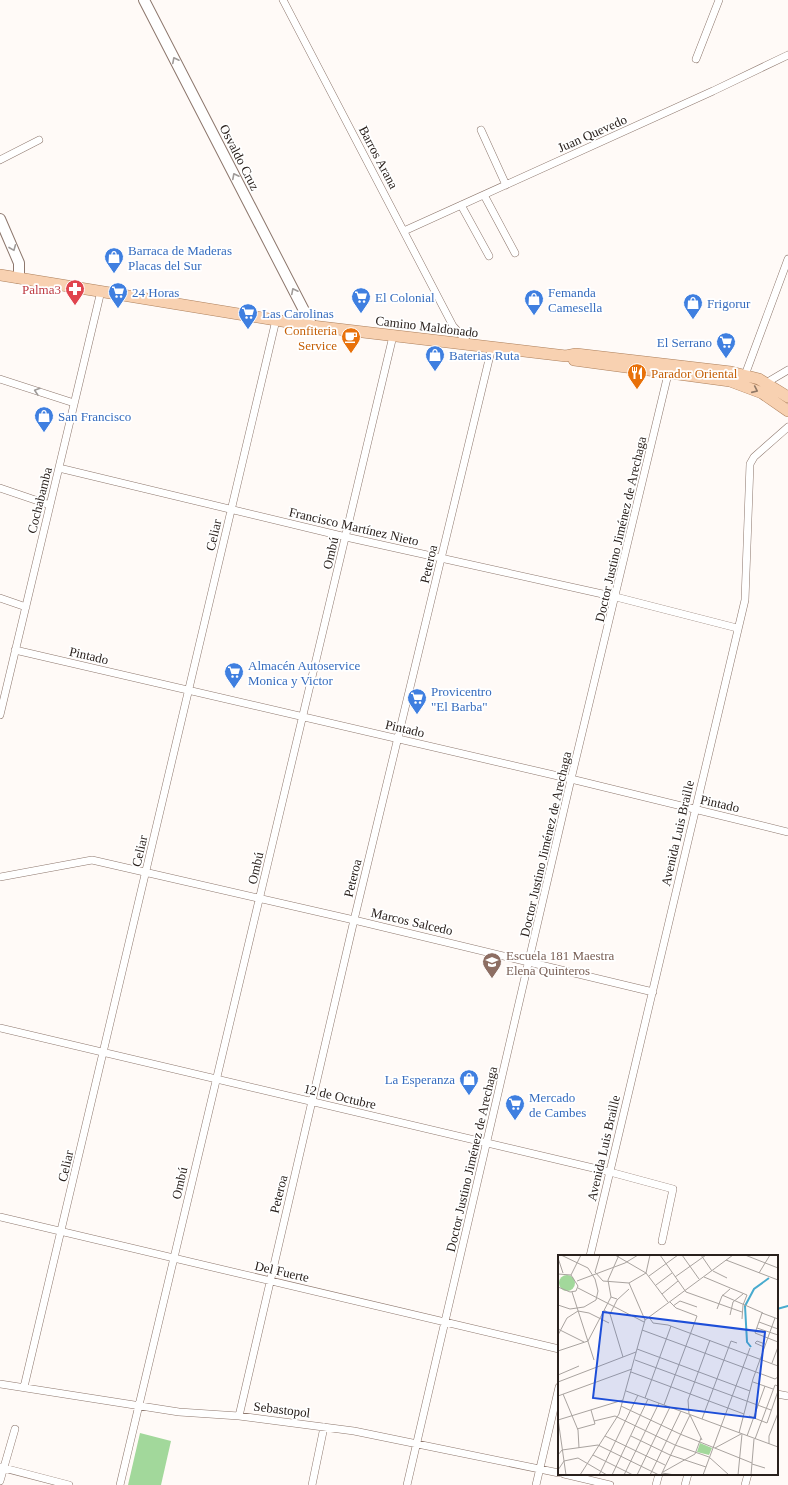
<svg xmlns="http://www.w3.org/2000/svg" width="788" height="1485" viewBox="0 0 788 1485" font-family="Georgia,serif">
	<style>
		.pitch { fill: #a2d89b }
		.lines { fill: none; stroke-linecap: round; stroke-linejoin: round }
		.stream { stroke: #49abce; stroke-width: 2 }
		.street-casing { stroke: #8d776d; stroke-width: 8 }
		.secondary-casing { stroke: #8d776d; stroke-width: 12 }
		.primary-casing { stroke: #ac7f5b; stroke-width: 12 }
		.street { stroke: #fff; stroke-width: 7 }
		.secondary { stroke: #fff; stroke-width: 10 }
		.primary { stroke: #f8d1b1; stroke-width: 11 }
		.oneway { stroke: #9f9b99 }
		.oneway2 { stroke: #907866 }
		.labels { text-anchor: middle; stroke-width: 3.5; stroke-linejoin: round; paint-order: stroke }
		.street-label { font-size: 13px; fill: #29201c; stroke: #fff }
		.shop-label { font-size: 13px; fill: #366cbe; stroke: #fff; text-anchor: start }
		.health-label { font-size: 13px; fill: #be3a42; stroke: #fff; text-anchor: end }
		.food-label { font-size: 13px; fill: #c56008; stroke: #fff; text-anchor: end }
		.education-label { font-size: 13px; fill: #785e54; stroke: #fff; text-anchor: start }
		.inset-river { fill: none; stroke: #49abce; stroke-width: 2 }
		.inset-road { fill: none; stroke: #a9a39f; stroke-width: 1 }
		.view { fill: #1d4ed8; fill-opacity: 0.15; stroke: #1d4ed8; stroke-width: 2 }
		.inset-edge { fill: none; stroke: #29201c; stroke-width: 2 }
	</style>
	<rect width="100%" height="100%" fill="#fffaf7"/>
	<path class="pitch" d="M140 1433 171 1441 161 1485H128Z"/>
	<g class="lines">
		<path class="stream" d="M777 1309 788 1306"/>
		<defs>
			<path id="street" d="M283 0 453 326 470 345
				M696 59 719 0
				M481 130 506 185
				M0 160 39 140
				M484 195 515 253
				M461 205 489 256
				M404 231 713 91 788 55
				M745 375 788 259
				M0 379 74 403
				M766 383 788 370
				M59 468 346 537 616 597 737 628
				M0 488 50 505
				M0 598 26 607
				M15 650 571 779 788 832
				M0 715 101 291
				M0 877 92 860 354 920 653 992
				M0 1028 610 1172 673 1189 662 1241
				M0 1217 559 1349
				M590 1256 745 600 750 464 754 457 788 427
				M0 1384 179 1412 239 1416 354 1431 559 1473
				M24 1387 276 320
				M777 1394 788 1396
				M239 1416 354 920 492 347
				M0 1467 69 1485
				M564 1474 610 1485
				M0 1481 15 1429
				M120 1485 393 336
				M312 1485 324 1427
				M407 1485 571 779 669 370
				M536 1485 559 1387
				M656 1485 659 1474
				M685 1485 688 1474
				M745 1485 748 1474"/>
			<path id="secondary" d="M144 0 312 326
				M0 219 19 263V278"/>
			<path id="primary" d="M0 275 312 326 566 356 576 354 731 372 759 379 788 397
				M574 360 730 381 762 393 788 411"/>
		</defs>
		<use href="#street" class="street-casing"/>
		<use href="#secondary" class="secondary-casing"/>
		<use href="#primary" class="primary-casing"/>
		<use href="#street" class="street"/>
		<use href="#secondary" class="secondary"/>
		<use href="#primary" class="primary"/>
	</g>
	<defs><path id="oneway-chevron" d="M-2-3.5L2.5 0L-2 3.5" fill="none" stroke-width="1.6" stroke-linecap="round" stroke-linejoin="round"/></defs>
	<g class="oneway">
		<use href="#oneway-chevron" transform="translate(175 60) rotate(-117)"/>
		<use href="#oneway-chevron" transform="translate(235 176) rotate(-117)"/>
		<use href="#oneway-chevron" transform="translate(13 248) rotate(68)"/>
		<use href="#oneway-chevron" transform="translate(294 291) rotate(-117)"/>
		<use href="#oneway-chevron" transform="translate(37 391) rotate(-162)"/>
	</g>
	<use class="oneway2" href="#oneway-chevron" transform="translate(755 390) rotate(24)"/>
	<defs>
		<symbol id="shop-pin" viewBox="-11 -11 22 30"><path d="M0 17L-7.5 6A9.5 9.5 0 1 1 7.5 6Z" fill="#3f7fe0" stroke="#fff"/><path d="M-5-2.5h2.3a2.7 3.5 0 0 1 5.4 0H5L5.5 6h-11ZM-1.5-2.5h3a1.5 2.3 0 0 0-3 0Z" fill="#fff"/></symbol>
		<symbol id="pharmacy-pin" viewBox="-11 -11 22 30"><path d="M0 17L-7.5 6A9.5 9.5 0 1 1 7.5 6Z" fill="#e0444e" stroke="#fff"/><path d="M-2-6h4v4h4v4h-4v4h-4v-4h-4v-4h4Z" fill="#fff"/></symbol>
		<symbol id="supermarket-pin" viewBox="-11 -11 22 30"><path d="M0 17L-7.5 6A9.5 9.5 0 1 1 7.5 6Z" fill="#3f7fe0" stroke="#fff"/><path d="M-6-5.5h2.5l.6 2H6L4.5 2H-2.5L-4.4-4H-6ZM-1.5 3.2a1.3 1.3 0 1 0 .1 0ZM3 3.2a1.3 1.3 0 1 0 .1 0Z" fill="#fff"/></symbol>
		<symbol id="cafe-pin" viewBox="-11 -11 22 30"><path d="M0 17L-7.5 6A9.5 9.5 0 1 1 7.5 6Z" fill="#e8710a" stroke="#fff"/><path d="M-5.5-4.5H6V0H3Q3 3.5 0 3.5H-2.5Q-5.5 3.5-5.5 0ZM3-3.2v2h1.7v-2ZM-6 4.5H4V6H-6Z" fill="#fff"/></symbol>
		<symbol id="restaurant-pin" viewBox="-11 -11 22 30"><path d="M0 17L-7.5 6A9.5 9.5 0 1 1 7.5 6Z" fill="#e8710a" stroke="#fff"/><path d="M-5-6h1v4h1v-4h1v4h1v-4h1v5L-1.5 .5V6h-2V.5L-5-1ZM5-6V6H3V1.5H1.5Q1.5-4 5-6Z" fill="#fff"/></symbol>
		<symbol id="school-pin" viewBox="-11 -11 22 30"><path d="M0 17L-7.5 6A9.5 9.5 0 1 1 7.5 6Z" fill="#8d6e63" stroke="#fff"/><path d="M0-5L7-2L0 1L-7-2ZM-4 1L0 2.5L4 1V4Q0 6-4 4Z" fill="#fff"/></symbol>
	</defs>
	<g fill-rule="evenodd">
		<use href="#shop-pin" x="103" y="246" width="22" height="30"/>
		<use href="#pharmacy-pin" x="64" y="278" width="22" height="30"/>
		<use href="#supermarket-pin" x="107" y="281" width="22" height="30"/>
		<use href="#supermarket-pin" x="350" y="286" width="22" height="30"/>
		<use href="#shop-pin" x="523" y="288" width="22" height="30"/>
		<use href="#shop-pin" x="682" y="292" width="22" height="30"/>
		<use href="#supermarket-pin" x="237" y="302" width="22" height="30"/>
		<use href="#cafe-pin" x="340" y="326" width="22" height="30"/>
		<use href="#supermarket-pin" x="715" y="331" width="22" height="30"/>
		<use href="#shop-pin" x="424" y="344" width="22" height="30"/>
		<use href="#restaurant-pin" x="626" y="362" width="22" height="30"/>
		<use href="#shop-pin" x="33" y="405" width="22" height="30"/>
		<use href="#supermarket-pin" x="223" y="661" width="22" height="30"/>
		<use href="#supermarket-pin" x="406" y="687" width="22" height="30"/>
		<use href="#school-pin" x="481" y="951" width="22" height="30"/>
		<use href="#shop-pin" x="458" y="1068" width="22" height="30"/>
		<use href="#supermarket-pin" x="504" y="1093" width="22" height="30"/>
	</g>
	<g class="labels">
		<g class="street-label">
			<text transform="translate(592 133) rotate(-24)" y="5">Juan Quevedo</text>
			<text transform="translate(240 157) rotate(63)" y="5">Osvaldo Cruz</text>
			<text transform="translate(379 157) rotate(62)" y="5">Barros Arana</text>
			<text transform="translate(427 326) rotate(7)" y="5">Camino Maldonado</text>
			<text transform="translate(39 500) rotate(-76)" y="5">Cochabamba</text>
			<text transform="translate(354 526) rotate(13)" y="5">Francisco Martínez Nieto</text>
			<text transform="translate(620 529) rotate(-77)" y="5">Doctor Justino Jiménez de Arechaga</text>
			<text transform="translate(213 535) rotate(-77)" y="5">Celiar</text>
			<text transform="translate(330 553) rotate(-77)" y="5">Ombú</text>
			<text transform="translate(428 564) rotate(-77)" y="5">Peteroa</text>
			<text transform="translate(89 655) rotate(13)" y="5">Pintado</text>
			<text transform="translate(405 728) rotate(13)" y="5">Pintado</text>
			<text transform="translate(720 803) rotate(13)" y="5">Pintado</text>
			<text transform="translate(677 833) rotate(-77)" y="5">Avenida Luis Braille</text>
			<text transform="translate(545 844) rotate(-77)" y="5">Doctor Justino Jiménez de Arechaga</text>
			<text transform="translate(139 851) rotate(-77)" y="5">Celiar</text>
			<text transform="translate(255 868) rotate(-77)" y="5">Ombú</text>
			<text transform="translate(352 878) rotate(-76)" y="5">Peteroa</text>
			<text transform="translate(412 921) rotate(13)" y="5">Marcos Salcedo</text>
			<text transform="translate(340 1096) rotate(13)" y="5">12 de Octubre</text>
			<text transform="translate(603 1148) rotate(-77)" y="5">Avenida Luis Braille</text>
			<text transform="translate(471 1159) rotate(-77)" y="5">Doctor Justino Jiménez de Arechaga</text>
			<text transform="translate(65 1166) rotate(-77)" y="5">Celiar</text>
			<text transform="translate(179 1183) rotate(-77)" y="5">Ombú</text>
			<text transform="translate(278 1194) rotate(-76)" y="5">Peteroa</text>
			<text transform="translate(282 1271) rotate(13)" y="5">Del Fuerte</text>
			<text transform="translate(282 1409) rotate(7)" y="5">Sebastopol</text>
		</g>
		<g class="shop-label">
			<text x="128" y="255">Barraca de Maderas<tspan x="128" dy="15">Placas del Sur</tspan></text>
			<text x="132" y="297">24 Horas</text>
			<text x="548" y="297">Femanda<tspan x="548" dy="15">Camesella</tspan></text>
			<text x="375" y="302">El Colonial</text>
			<text x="707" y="308">Frigorur</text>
			<text x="262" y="318">Las Carolinas</text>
			<text x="712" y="347" text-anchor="end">El Serrano</text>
			<text x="449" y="360">Baterias Ruta</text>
			<text x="58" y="421">San Francisco</text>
			<text x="248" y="670">Almacén Autoservice<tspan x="248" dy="15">Monica y Victor</tspan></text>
			<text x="431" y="696">Provicentro<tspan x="431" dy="15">"El Barba"</tspan></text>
			<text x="455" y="1084" text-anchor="end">La Esperanza</text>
			<text x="529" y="1102">Mercado<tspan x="529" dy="15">de Cambes</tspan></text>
		</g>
		<g class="health-label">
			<text x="61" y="294">Palma3</text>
		</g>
		<g class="food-label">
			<text x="337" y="335">Confiteria<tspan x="337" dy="15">Service</tspan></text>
			<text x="651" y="378" text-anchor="start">Parador Oriental</text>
		</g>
		<g class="education-label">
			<text x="506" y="960">Escuela 181 Maestra<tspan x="506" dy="15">Elena Quinteros</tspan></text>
		</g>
	</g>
	<g transform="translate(558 1255)">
		<rect width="220" height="220" fill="#fffaf7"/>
		<path d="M142 188 154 193 151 200 139 197Z" fill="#a2d89b"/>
		<path d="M1 28a8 8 0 1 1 16 0a8 8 0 1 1-16 0Z" fill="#a2d89b"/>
		<path class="inset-river" d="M193 92 189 87 187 51 196 34 211 23"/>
		<path class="inset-road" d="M42 0 37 17 45 26 71 28 88 18M57 0 88 18 110 47M102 0 128 37 184 57M124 0 141 24M143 0 154 16M187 0 220 13M0 3 5 18M168 5 220 25M155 16 169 23M88 18 92 0M201 18 212 0M0 19 13 20 20 31 18 36 12 37 0 32M13 20 23 0M91 21 120 0M117 22 148 0M146 22 189 40 185 50 184 64M19 26 67 8 80 0M71 28 87 65M98 30 114 18M20 33 86 67M14 37 36 105M104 39 120 26M164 40 205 58M59 44 53 42 50 25 61 0M0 50 12 54 26 52 38 45 40 36 37 24 30 13 3 0M115 51 122 46 139 52M159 54 164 41 172 34M46 55 52 59 65 102M52 59 59 45 71 34M172 60 175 47 185 39M91 62 95 68 110 70 220 111M220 64 204 58 197 78 220 87M201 67 220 74M199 73 220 80M0 74 26 87M84 75 217 124 220 122M0 80 9 63 20 56 31 58 51 68M206 92 197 88 199 86 207 89M79 94 192 136M0 96 30 86 53 42M77 105 213 155M214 108 220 92M73 117 186 159M0 120 21 111M0 127 78 97M195 127 215 134M68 136 220 192M5 139 20 175 21 193M0 141 74 114M87 143 113 71M106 150 139 61 118 53 112 47M63 151 122 179 194 208M131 159 130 145 152 85M132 160 144 185M191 161 209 168 220 136M0 164 8 220M144 164 173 86 179 88M0 165 65 145M36 166 57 161 117 190 151 202 171 220M19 174 37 169 33 155M181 178 195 124 217 63M47 181 107 210M73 181 112 200 148 212M189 181 207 131M197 184 217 130 220 131M211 189V181L220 158M157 193 183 179M0 200 4 195 40 190 101 220M35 200 75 220M194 209 207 213M0 215 6 206 20 203 49 220M105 217 137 199 143 183M104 218 117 220M22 220 61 159 87 65 175 0M41 220 80 140M54 220 90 144M66 220 101 148M79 220 112 152M92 220 123 156M103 220 132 160M145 220 192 93M180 220 184 179M193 220 196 184"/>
		<path class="view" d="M45 57 207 77 197 163 35 143Z"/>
		<rect width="220" height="220" class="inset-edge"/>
	</g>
</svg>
